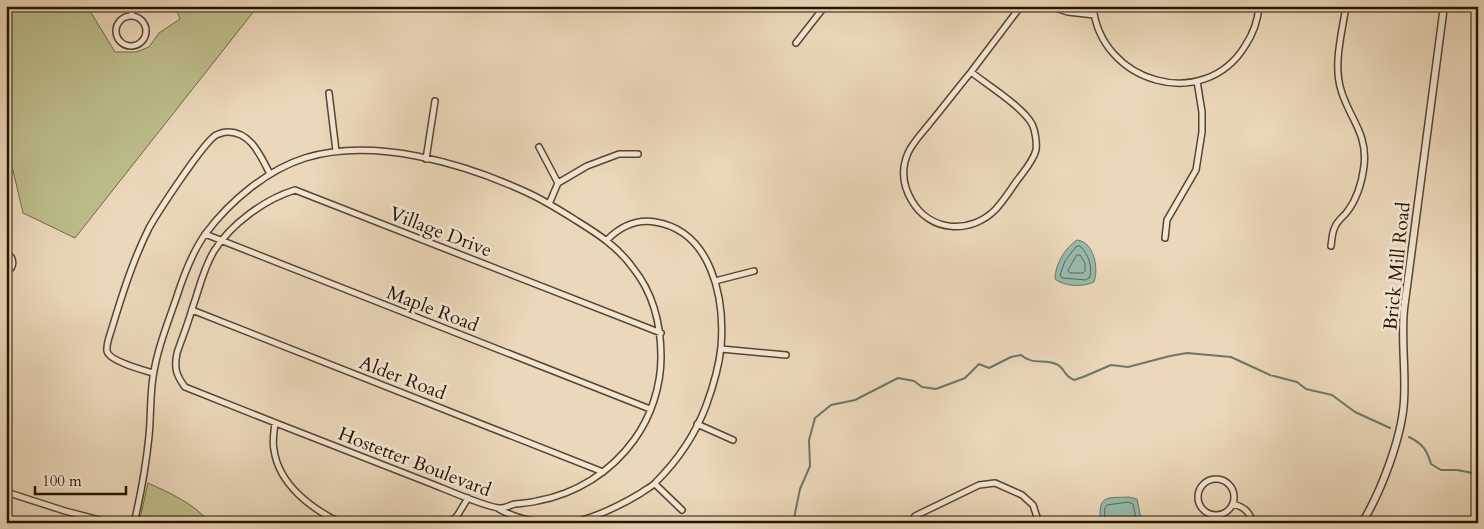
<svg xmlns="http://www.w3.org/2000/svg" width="1484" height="529" viewBox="0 0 1484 529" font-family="Cardo,serif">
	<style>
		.green { fill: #bdbd8b; stroke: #706846 }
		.water { fill: #98baad; stroke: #6a7868 }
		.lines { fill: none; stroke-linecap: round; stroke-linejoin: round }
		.shore { stroke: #5e6756; stroke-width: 1 }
		.stream { stroke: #6a7868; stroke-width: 2 }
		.minor-casing { stroke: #56452e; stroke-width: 8 }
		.tertiary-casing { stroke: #56452e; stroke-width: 9 }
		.minor { stroke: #f2e5d2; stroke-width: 5 }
		.tertiary { stroke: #f2e5d2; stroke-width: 6 }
		.labels { text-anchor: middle; stroke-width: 5; stroke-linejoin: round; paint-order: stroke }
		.street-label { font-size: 19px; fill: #241400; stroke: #f2e5d2 }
	</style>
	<rect width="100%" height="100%" fill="#ebd7b9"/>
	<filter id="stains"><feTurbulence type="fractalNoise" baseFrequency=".004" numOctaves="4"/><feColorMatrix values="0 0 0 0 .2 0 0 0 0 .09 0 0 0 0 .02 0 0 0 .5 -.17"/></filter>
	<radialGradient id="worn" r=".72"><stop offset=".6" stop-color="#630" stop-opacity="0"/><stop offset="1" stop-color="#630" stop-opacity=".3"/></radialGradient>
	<path class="green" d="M6 6H87L115 52H136L149 47 159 33 180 19 175 6H258L75 238 23 213 11 162 6 153Z
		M148 483C170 493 195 504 210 523H139Z"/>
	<path class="water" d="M1077 240C1094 242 1099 268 1094 282 1083 287 1065 287 1055 279 1055 264 1065 248 1077 240Z
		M1129 497 1137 499 1142 523H1100C1099 495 1104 498 1129 497Z"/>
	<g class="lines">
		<path class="shore" d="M1077 246H1080C1089 256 1092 264 1090 277L1086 280 1062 278 1060 275 1065 261Z
			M1077 255H1080L1085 263V271L1083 273H1070L1068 271Z
			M1104 523 1105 508 1107 505 1128 502 1133 504 1137 523"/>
		<path class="stream" d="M1409 437C1423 444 1427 450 1431 464L1441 470H1457L1478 474
			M793 523 800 489 810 466 809 440 815 418 831 405 855 400 898 378 914 381 922 387 936 389 965 378 979 364 989 368 1011 357 1021 355C1032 365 1044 359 1056 364 1062 366 1063 371 1067 375 1068 377 1071 378 1074 380L1083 377 1111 365 1128 367 1170 356 1187 353 1231 357 1270 375 1297 382 1306 389 1332 395 1355 412 1390 428"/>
		<defs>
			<path id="minor" d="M131 6 132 16
				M1049 6 1068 12 1094 15
				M1093 6C1100 83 1204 113 1245 46 1253 34 1258 20 1259 6
				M116 31a15 15 0 1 1 30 0a15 15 0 1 1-30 0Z
				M796 43 825 6
				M971 72C986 84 1023 107 1032 124 1035 130 1037 142 1036 150 1033 162 1023 172 1016 182 1010 191 1003 201 996 209 971 235 930 232 912 201 903 186 901 169 908 153 913 142 923 132 930 123 944 106 957 89 971 72Z
				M971 72 1021 6
				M329 93 336 151
				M539 147 558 183
				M426 159 435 101
				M549 204 558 183 587 166 619 154H638
				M205 234 650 409
				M1165 238 1167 220 1196 170 1202 132V112L1197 81
				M1331 246C1332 240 1332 232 1335 227 1337 221 1343 217 1347 212 1357 199 1362 182 1364 166 1368 133 1349 118 1341 90 1333 64 1342 33 1346 6
				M6 252C15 258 15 267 6 273
				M715 281 754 271
				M192 310 603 472
				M721 349 786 355
				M153 373C143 370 109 361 107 351 106 344 110 335 112 328 122 295 133 260 149 228 158 212 203 143 216 135 219 134 223 132 227 132 251 131 261 157 270 174
				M275 423C274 432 272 442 274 450 279 485 312 509 341 523
				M697 424 733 440
				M1198 497a18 18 0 1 1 36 0a18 18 0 1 1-36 0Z
				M655 484 682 510
				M6 492 65 511 111 523
				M1233 504C1244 507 1249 511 1253 523
				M499 509C515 518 530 521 549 523
				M134 523C141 494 146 465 149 436 151 416 150 396 153 377 157 350 167 325 176 299 183 277 192 252 206 233 230 201 267 170 305 158 374 137 463 163 526 192 544 200 561 211 577 221 598 234 618 247 633 268 654 294 661 325 661 357 661 386 651 417 634 440 611 472 576 494 537 501 530 503 522 503 515 504 510 505 506 508 501 508 490 509 445 489 432 484 350 452 267 420 185 387 176 375 174 368 177 353 182 338 188 324 192 309 199 290 203 269 214 251 231 224 265 199 295 190L661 333
				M449 523 457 516 468 498
				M571 523C597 517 618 507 641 493 646 489 652 487 656 482 678 460 695 435 706 406 713 387 719 367 721 347 725 299 712 231 655 222 636 219 620 227 607 240
				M911 523 915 516 979 485 995 483 1022 495 1033 505 1039 523"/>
			<path id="tertiary" d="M1362 523C1381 492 1402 437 1404 401 1406 370 1401 340 1404 309L1444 6"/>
		</defs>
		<use href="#minor" class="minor-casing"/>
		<use href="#tertiary" class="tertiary-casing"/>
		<use href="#minor" class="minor"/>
		<use href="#tertiary" class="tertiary"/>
	</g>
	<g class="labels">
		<g class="street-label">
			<text transform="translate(441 231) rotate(21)" y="7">Village Drive</text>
			<text transform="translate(1396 266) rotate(-84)" y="7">Brick Mill Road</text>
			<text transform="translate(433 308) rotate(21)" y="7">Maple Road</text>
			<text transform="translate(403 377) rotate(21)" y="7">Alder Road</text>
			<text transform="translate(415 461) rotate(21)" y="7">Hostetter Boulevard</text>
		</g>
	</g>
	<rect width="1484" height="529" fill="none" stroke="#ebd7b9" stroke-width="25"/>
	<rect x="8" y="8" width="1469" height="514" fill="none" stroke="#241400" stroke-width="2.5"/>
	<rect x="12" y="12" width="1459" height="504" fill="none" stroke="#241400"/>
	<path d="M35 486v8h91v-8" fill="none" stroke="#241400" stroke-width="2.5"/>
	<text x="42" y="486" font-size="15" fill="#241400" stroke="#f2e5d2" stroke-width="4" paint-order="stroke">100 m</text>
	<rect width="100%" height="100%" filter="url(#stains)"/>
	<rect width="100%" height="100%" fill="url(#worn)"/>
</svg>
